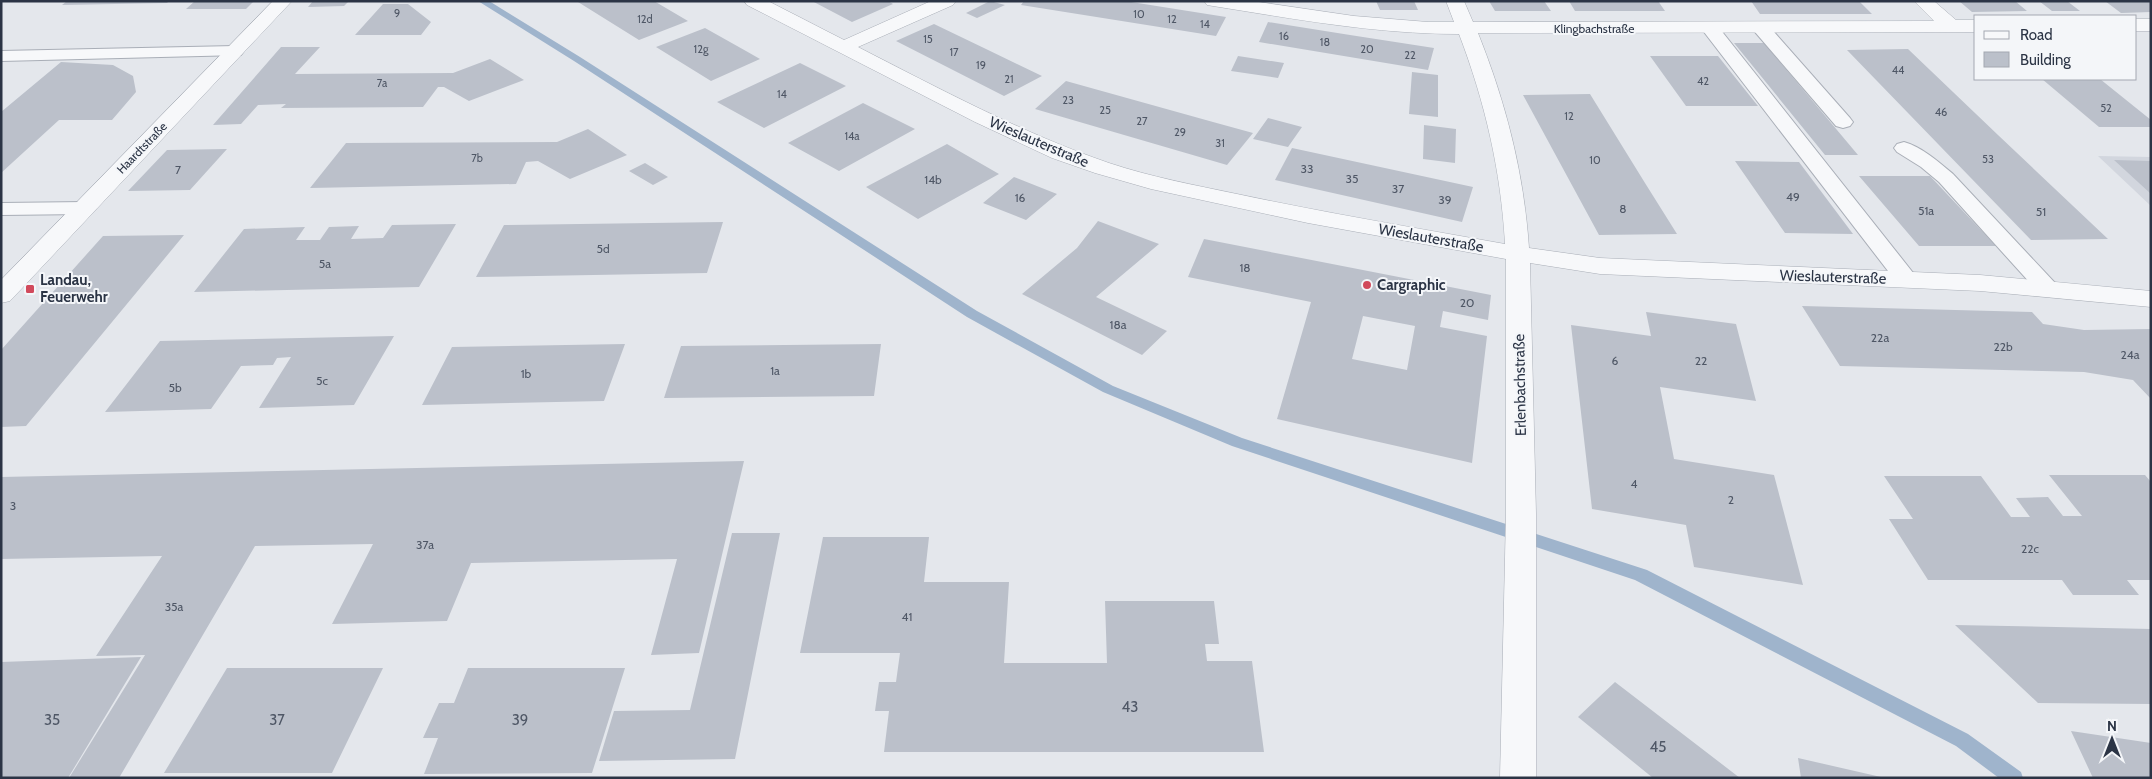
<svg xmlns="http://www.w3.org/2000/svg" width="2152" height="779" viewBox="0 0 2152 779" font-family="Cabin,sans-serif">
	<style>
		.built { fill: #d2d6de }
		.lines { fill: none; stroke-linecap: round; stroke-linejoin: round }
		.stream { fill: #9fb4cc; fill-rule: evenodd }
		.building { fill: #bbc0ca; fill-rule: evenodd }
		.service-casing { stroke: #a9aeb7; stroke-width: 2 }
		.minor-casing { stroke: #a9aeb7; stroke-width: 1 }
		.service { fill: #f7f8fa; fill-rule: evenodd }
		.minor { fill: #f7f8fa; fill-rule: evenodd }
		.poi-dot { fill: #d1495b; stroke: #f4f6f9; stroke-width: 2 }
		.labels { text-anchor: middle; stroke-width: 4; stroke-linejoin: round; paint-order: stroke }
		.far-number-label { font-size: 11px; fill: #4f5766 }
		.far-street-label { font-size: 12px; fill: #2b3445; stroke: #f4f6f9 }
		.number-label { font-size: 12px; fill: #4f5766 }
		.street-label { font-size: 15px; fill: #2b3445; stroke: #f4f6f9 }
		.poi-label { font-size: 15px; font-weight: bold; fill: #2b3445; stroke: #f4f6f9; text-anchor: start }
		.near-number-label { font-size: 15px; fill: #4f5766 }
	</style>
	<rect width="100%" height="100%" fill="#e4e7ec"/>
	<path class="built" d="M2098 156 2151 157V206Z"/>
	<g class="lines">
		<path class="stream" d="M478 1H489L580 57 977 311 1113 386 1242 438 1647 570 1968 734 2021 772 2023 778H1999L1956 746 1635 580 1232 446 1103 392 967 317 574 61Z"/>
	</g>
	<path class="building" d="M67 1H169L167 3 62 5Z
		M195 1H254L246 9H186Z
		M313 1H349L344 6 308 7Z
		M581 1H654L688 21 639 40 578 2Z
		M812 1H888L893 4 852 22Z
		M990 1 1005 5 977 18 966 13Z
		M1024 1H1125L1226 17 1216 36 1021 5Z
		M1376 1H1414L1418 10H1380Z
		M1489 1H1544L1551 11H1495Z
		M1569 1H1658L1665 11H1575Z
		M1751 1H1859L1872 14H1760Z
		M1959 1H2015L2027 11 1972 12Z
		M2039 1H2067L2080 11H2052Z
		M2105 1H2151V12L2121 13Z
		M383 4H408L431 22 421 35H355Z
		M1268 22 1350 35 1434 48 1428 70 1259 42Z
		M934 24 986 49 1042 76 1004 96 896 41Z
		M705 28 746 51 760 59 711 81 656 47Z
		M1734 43H1764L1858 155H1825Z
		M281 47H320L295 74 453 73 490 59 524 80 469 101 444 87H438L423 107 281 108 286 104 258 105 241 124 213 125Z
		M1908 49 1998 135 2108 239 2031 240 1847 50Z
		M1238 56 1284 63 1278 78 1231 71Z
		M1650 56H1718L1758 106H1686Z
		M61 62 113 65 133 76 136 92 112 120H59L1 173V112Z
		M800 63 846 86 764 128 717 102Z
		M1412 72 1438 75V117L1409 114Z
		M2042 79H2100L2151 120V127H2099Z
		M1066 81 1213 122 1253 133 1227 165 1035 109Z
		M1590 94 1645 183 1677 234 1599 235 1523 95Z
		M863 103 915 129 839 171 788 143Z
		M1268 118 1302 127 1288 147 1253 139Z
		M1424 125 1456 129 1455 163 1423 159Z
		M588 129 627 155 570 179 538 161 526 162 516 184 310 188 346 143 557 142Z
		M947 144 999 174 918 219 866 187Z
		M1292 148 1473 187 1462 222 1275 180Z
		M227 149 190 190 128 191 167 150Z
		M2114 160 2151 161V194Z
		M1735 161 1799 162 1853 234 1785 233Z
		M645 163 668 177 653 185 629 171Z
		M1859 176H1930L1996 246H1919Z
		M1014 177 1057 194 1026 220 983 203Z
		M1098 221 1159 244 1096 297 1167 331 1142 355 1022 294 1077 248Z
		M723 222 707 273 476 277 504 225Z
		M456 224 419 287 194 292 244 229 305 227 296 240H320L329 227 359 226 351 239 383 238 392 225Z
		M184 235 26 426 1 427V350L103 236Z
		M1204 239 1491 295 1488 320 1443 311 1440 327 1487 336 1472 463 1277 419 1311 302 1188 277ZM1363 316 1415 326 1407 370 1352 359Z
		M1802 306 2032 312 2043 324 2084 330 2151 329V399L2133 380 2084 372 1840 366Z
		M1646 312 1736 324 1756 401 1660 387 1674 459 1774 475 1803 585 1694 567 1686 525 1592 509 1571 325 1651 336Z
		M394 336 354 405 259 408 291 357 277 358 273 365 241 366 211 409 105 412 160 341Z
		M625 344 604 401 422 405 452 347Z
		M881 344 874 396 664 398 681 346Z
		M744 461 699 653 651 655 677 559 471 563 447 621 332 624 373 544 255 546 119 778H69L145 655 96 656 162 556 1 559V477Z
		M2049 475H2145L2151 482V580H2127L2139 595H2073L2062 580H1928L1889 519H1913L1884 476H1981L2011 517H2030L2016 498 2048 497 2063 516H2082Z
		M732 533H780L735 759 599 761 614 711 690 710Z
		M823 537H929L924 582H1009L1004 663H1107L1105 601H1214L1219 644H1205L1207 661H1252L1264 752H884L889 711H875L879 682H896L900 653H800Z
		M1955 625 2151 629V704L2038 703Z
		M141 657 68 778H1V662Z
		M227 668H383L332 773H164Z
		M468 668H625L592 773 424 774 438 738H423L439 703H454Z
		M1615 682 1740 778H1653L1578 717Z
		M2071 731 2151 743V778H2093Z
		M1798 758 1881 777V778H1801Z"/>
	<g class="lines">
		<defs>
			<path id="service" d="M1710 23 1716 24 1914 274 1917 279 1914 284 1906 286 1898 284 1704 32 1701 28 1704 24Z
				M1761 23 1767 24 1850 118 1853 122 1850 126 1843 128 1836 126 1755 32 1752 28 1755 24Z
				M235 46 241 47 244 51 241 55 1 61V51Z
				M1904 142C1922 147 1939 162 1953 174L2056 284 2059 289 2056 294 2048 296 2040 294 1939 182 1921 167 1897 152 1894 148 1897 144Z
				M85 202 92 204 96 208 92 212 85 214 1 215V203Z"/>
			<path id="minor" d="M273 1H292L10 301 1 303V280Z
				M744 1H768L844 40 931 1H956L953 5 858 47C940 89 1022 133 1109 163 1151 177 1194 185 1237 194 1326 213 1416 228 1505 244 1501 171 1485 102 1459 34 1376 34 1295 19 1213 6L1207 5 1204 1H1252L1354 16 1428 22H1454L1446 1H1464L1473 22 1934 21 1914 1H1934L1956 20H1976V32L1478 33C1506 103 1524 173 1529 248L1600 258 1980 275 2151 291V307L1980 291 1600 274 1530 263 1536 514V778H1500L1506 514V259L1308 223 1151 189 1095 173 1052 158 975 122 747 5Z
				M2136 19H2151V31H2136Z"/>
		</defs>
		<use href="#service" class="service-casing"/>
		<use href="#minor" class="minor-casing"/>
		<use href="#service" class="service"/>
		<use href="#minor" class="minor"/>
	</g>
	<g class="poi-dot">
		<circle cx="1367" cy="285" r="5"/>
		<rect x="25" y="284" width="10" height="10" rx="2.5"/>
	</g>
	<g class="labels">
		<g class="far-number-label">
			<text x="397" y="17">9</text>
			<text x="1139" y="18">10</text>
			<text x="645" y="23">12d</text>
			<text x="1172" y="23">12</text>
			<text x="1205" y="28">14</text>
			<text x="1284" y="40">16</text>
			<text x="928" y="43">15</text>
			<text x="1325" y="46">18</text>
			<text x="701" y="53">12g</text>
			<text x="1367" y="53">20</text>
			<text x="954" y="56">17</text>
			<text x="1410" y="59">22</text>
			<text x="981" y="69">19</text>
			<text x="1898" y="74">44</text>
			<text x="1009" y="83">21</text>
			<text x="1703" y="85">42</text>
			<text x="382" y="87">7a</text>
			<text x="782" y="98">14</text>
			<text x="1068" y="104">23</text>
			<text x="2106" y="112">52</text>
			<text x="1105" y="114">25</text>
			<text x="1941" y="116">46</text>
			<text x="1569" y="120">12</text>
			<text x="1142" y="125">27</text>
			<text x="1180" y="136">29</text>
			<text x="852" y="140">14a</text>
			<text x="1220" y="147">31</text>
			<text x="477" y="162">7b</text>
			<text x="1988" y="163">53</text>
			<text x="1595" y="164">10</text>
		</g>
		<g class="far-street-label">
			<text x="1594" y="33">Klingbachstraße</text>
			<text transform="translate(142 148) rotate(-46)" y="4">Haardtstraße</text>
		</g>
		<g class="number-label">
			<text x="1307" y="173">33</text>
			<text x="178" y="174">7</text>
			<text x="1352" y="183">35</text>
			<text x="933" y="184">14b</text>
			<text x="1398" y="193">37</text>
			<text x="1793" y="201">49</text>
			<text x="1020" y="202">16</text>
			<text x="1445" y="204">39</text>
			<text x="1623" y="213">8</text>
			<text x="1926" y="215">51a</text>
			<text x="2041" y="216">51</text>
			<text x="603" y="253">5d</text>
			<text x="325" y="268">5a</text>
			<text x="1245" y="272">18</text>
			<text x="1467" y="307">20</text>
			<text x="1118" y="329">18a</text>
			<text x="1880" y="342">22a</text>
			<text x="2003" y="351">22b</text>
			<text x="2130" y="359">24a</text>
			<text x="1615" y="365">6</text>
			<text x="1701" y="365">22</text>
			<text x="775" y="375">1a</text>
			<text x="526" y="378">1b</text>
			<text x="322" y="385">5c</text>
			<text x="175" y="392">5b</text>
			<text x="1634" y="488">4</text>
			<text x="1731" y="504">2</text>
			<text x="13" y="510">3</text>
			<text x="425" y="549">37a</text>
			<text x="2030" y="553">22c</text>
			<text x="174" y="611">35a</text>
			<text x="907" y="621">41</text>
		</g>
		<g class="street-label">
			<text transform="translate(1039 142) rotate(23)" y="5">Wieslauterstraße</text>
			<text transform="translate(1431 238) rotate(10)" y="5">Wieslauterstraße</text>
			<text transform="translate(1833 277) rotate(2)" y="5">Wieslauterstraße</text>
			<text transform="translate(1520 385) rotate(-91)" y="5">Erlenbachstraße</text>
		</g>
		<g class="poi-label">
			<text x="40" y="285">Landau,<tspan x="40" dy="17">Feuerwehr</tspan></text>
			<text x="1377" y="290">Cargraphic</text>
		</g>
		<g class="near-number-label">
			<text x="1130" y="712">43</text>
			<text x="52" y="725">35</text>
			<text x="277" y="725">37</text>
			<text x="520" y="725">39</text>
			<text x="1658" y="752">45</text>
		</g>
	</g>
	<rect width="2152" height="779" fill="none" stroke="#2b3445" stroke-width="5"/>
	<rect x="1974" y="15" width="162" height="65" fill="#f4f6f9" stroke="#a4a8b1"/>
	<rect x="1984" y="31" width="25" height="8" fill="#f7f8fa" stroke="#a4a8b1"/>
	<text x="2020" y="40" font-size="15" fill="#2b3445">Road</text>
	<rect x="1984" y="52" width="25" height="15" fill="#bbc0ca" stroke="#a4a8b1"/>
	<text x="2020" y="65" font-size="15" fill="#2b3445">Building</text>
	<g transform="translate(2112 739)" stroke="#f4f6f9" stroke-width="4" paint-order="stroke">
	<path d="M0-4L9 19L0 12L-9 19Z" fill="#2b3445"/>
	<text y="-8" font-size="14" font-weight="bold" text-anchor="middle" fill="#2b3445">N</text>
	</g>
</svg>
